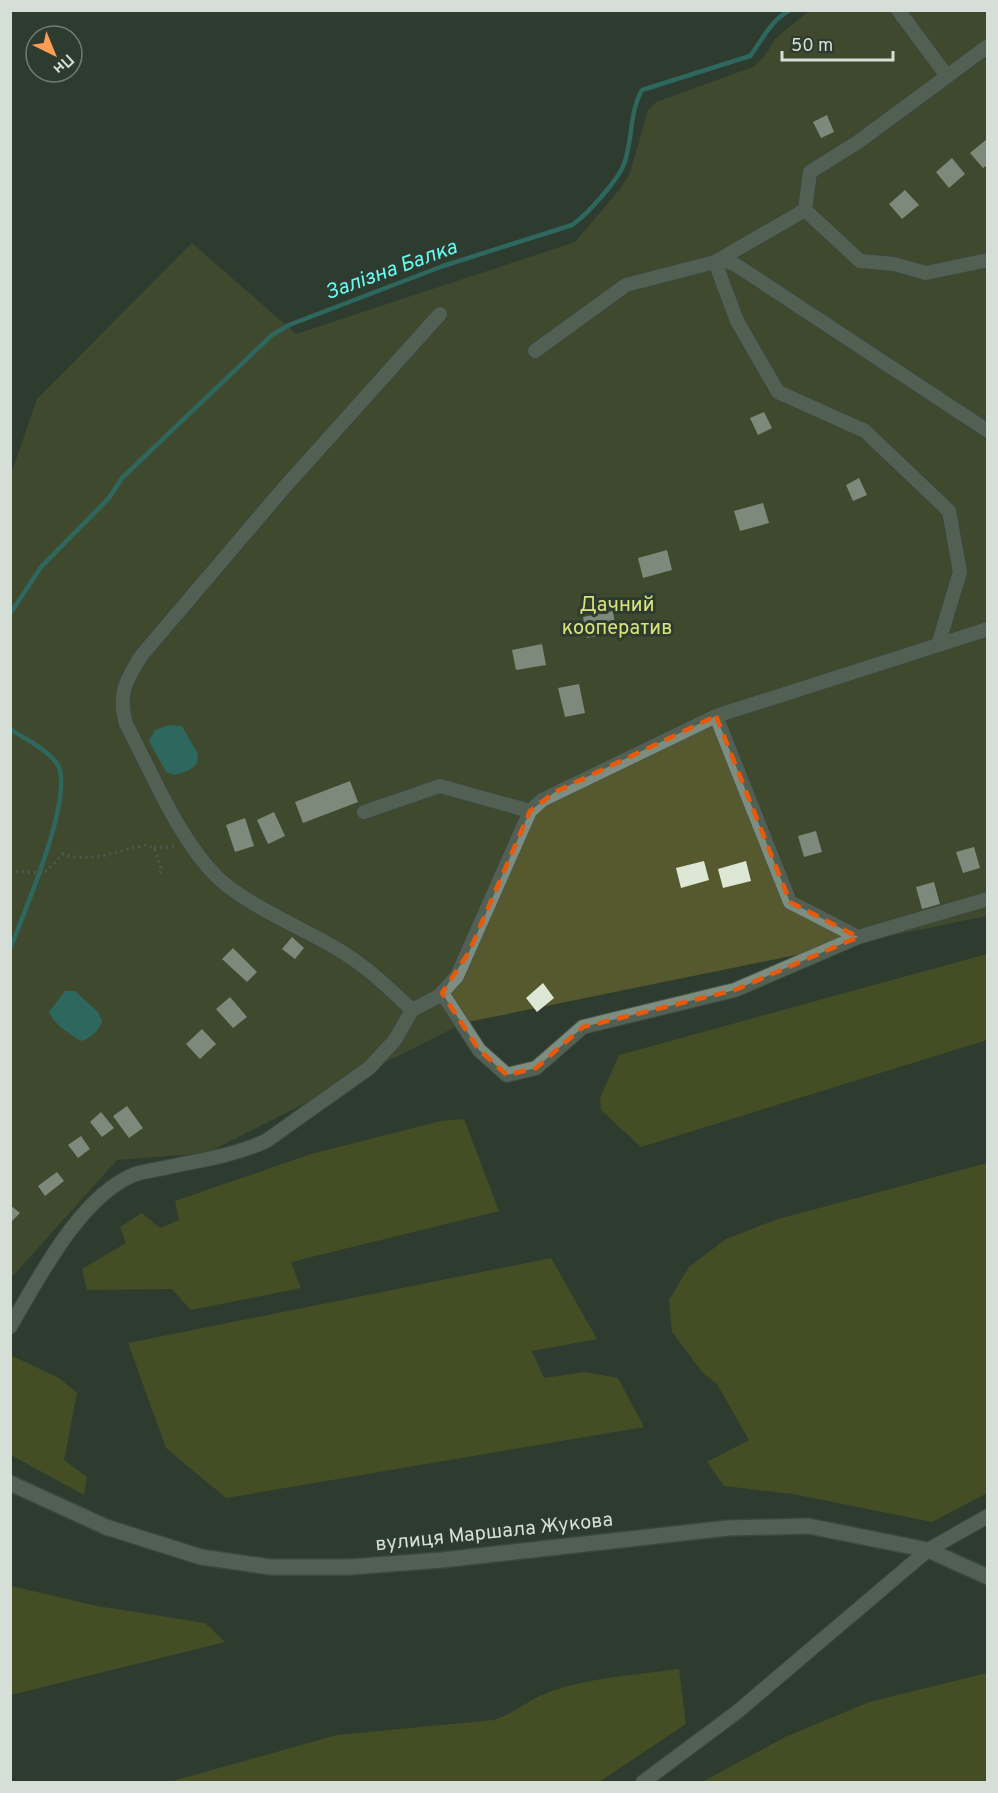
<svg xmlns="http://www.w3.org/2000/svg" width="998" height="1793" viewBox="0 0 998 1793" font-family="Overpass,sans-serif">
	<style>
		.green { fill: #56592e }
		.forest { fill: #5f6215 }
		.water { fill: #2e9b94 }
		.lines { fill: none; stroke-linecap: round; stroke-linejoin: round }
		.stream { stroke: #2e9b94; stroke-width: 4.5 }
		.building { fill: #dde7d5 }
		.street-casing { stroke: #4b584d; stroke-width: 16 }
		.secondary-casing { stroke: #4b584d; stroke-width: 18 }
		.path { stroke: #7e8a80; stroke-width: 3; stroke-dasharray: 1.5 4.5; stroke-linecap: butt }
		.street { stroke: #7d8d7f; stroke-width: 14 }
		.secondary { stroke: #7d8d7f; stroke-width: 15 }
		.marked { fill: none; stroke: #e8590c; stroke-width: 4.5; stroke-dasharray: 12 8; stroke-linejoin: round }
		.labels { text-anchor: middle; stroke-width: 6; stroke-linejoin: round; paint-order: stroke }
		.park-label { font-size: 20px; fill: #dce27c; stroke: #2e3c30 }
		.street-label { font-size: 20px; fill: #d6dfd7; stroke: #2e3c30 }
		.water-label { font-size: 21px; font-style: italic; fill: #67faf0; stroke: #2e3c30 }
	</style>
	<rect width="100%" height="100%" fill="#2e3c30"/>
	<path class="green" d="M809 11H987V916L463 1023 207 1153 117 1160 11 1278 10 477 37 399 192 243 296 334 575 242 620 189 630 173 648 110 656 102 753 67 764 57 776 38Z"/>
	<path class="forest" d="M987 954V1040L641 1147 601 1110 600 1098 619 1055Z
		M464 1119 499 1211 291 1262 301 1288 191 1310 172 1289 87 1290 82 1269 126 1243 120 1227 142 1213 160 1228 179 1220 175 1201 311 1154 441 1121Z
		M987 1163V1493L932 1522 793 1494 724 1486 707 1462 749 1440 717 1384 702 1372 672 1332 669 1300 689 1267 726 1239 775 1220Z
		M551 1258 597 1339 532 1351 544 1378 585 1372 618 1378 644 1427 226 1498 166 1448 128 1343Z
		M10 1355 59 1378 77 1393 64 1460 87 1477 84 1495 11 1455Z
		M11 1586 97 1606 205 1623 225 1642 11 1695Z
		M679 1669 686 1724 599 1782H169L337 1735 494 1720C515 1713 531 1698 552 1691 592 1677 637 1675 679 1669Z
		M987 1673V1782H702L785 1737 869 1702Z"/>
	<path class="water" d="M169 725 182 726 198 754 197 763 190 770 174 775 166 772 149 741 155 730Z
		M65 991H75L98 1012 102 1021C99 1031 91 1038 81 1041 69 1034 54 1024 49 1012Z"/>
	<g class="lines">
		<path class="stream" d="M10 614 41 567 109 498 122 478 272 335 289 325 443 266 572 225C587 215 618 180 624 164 633 140 629 113 642 90L750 56C764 38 769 22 790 10
			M10 729C25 739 55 753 60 770 69 809 25 910 10 949"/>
	</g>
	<path class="building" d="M827 115 834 132 821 138 813 122Z
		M987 139 988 165 983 168 970 153Z
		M952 158 965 174 949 188 936 172Z
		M905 190 919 205 902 219 889 204Z
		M764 412 772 428 758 435 750 418Z
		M859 478 867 495 853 501 846 485Z
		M763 503 769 523 740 531 734 511Z
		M667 550 672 570 643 578 638 558Z
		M613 611 616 632 587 638 583 617Z
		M542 644 546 665 516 670 512 650Z
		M579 684 585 713 565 717 558 688Z
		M350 781 358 802 303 823 295 802Z
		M274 812 285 836 268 844 257 820Z
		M245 818 254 846 235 852 226 825Z
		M816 831 822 852 804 857 798 836Z
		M974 847 980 868 963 873 956 852Z
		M704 861 709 880 681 888 676 868Z
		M746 861 751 881 723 888 718 869Z
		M934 882 940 904 922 909 916 887Z
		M292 937 304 948 295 959 282 949Z
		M233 948 257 972 247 982 222 959Z
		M543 983 554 998 537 1012 526 998Z
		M230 997 247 1017 233 1028 216 1009Z
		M202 1029 216 1044 200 1059 186 1044Z
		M127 1106 143 1128 129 1138 113 1116Z
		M101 1112 114 1128 102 1137 90 1122Z
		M81 1136 90 1149 78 1158 68 1145Z
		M57 1172 64 1181 45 1196 38 1186Z
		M10 1205 20 1213 10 1223Z"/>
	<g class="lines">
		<defs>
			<path id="street" d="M898 10 947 76
				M988 46 858 142 810 172 805 210 860 261 894 264 926 273 988 260
				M805 210 715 262 737 321 778 392 865 431 949 511 960 572 938 645
				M720 259 736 265 988 431
				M535 351 626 285 715 262
				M716 716 790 902 858 937 988 899
				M364 812 440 786 530 811
				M442 993 479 1050 507 1075 536 1068 583 1027 735 990 858 937
				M412 1010C388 987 364 964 334 947 300 927 245 904 217 877 178 838 152 773 126 724 118 694 125 682 141 656L283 489 440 314
				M10 1327C38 1279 80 1197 133 1175 143 1171 157 1170 168 1167 202 1160 235 1155 266 1141L369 1068 395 1040 412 1010 439 996 457 976 530 811 542 800 716 716 988 629
				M643 1782 737 1712 928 1550 988 1516"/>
			<path id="secondary" d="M10 1483 106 1527 201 1557 270 1567H350L442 1560 728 1528 808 1526 928 1550 988 1577"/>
		</defs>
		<use href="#street" class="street-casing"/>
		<use href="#secondary" class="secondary-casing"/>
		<path class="path" d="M154 848 176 846
			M10 871 44 873 63 854C91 864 119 850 147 845L154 848 162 871 157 874"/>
		<use href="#street" class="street"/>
		<use href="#secondary" class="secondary"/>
	</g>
	<path d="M0 0H998V1793H0ZM716 716 790 902 858 937 735 990 583 1027 536 1068 507 1075 479 1050 442 993 469 952 530 811 555 792Z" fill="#2e3c30" fill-opacity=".55" fill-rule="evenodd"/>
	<path class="marked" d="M716 716 790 902 858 937 735 990 583 1027 536 1068 507 1075 479 1050 442 993 469 952 530 811 555 792Z"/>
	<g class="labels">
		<g class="park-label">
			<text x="617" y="611">Дачний<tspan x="617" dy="23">кооператив</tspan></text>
		</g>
		<g class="street-label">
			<text transform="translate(494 1531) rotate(-6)" y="7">вулиця Маршала Жукова</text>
		</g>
		<g class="water-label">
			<text transform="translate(391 269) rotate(-20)" y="7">Залізна Балка</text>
		</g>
	</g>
	<rect width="998" height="1793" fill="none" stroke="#d6dfd7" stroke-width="24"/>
	<g transform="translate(54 54) rotate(137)"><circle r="28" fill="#2e3c30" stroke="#717d73" stroke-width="1.5"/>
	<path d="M0-4.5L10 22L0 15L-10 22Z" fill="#fe9c58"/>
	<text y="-9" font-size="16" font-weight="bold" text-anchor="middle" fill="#d6dfd7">Пн</text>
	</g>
	<path d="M782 51v9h111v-9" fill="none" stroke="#d6dfd7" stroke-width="3"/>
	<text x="791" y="51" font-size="18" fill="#d6dfd7" stroke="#2e3c30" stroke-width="4.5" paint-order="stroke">50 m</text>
</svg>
